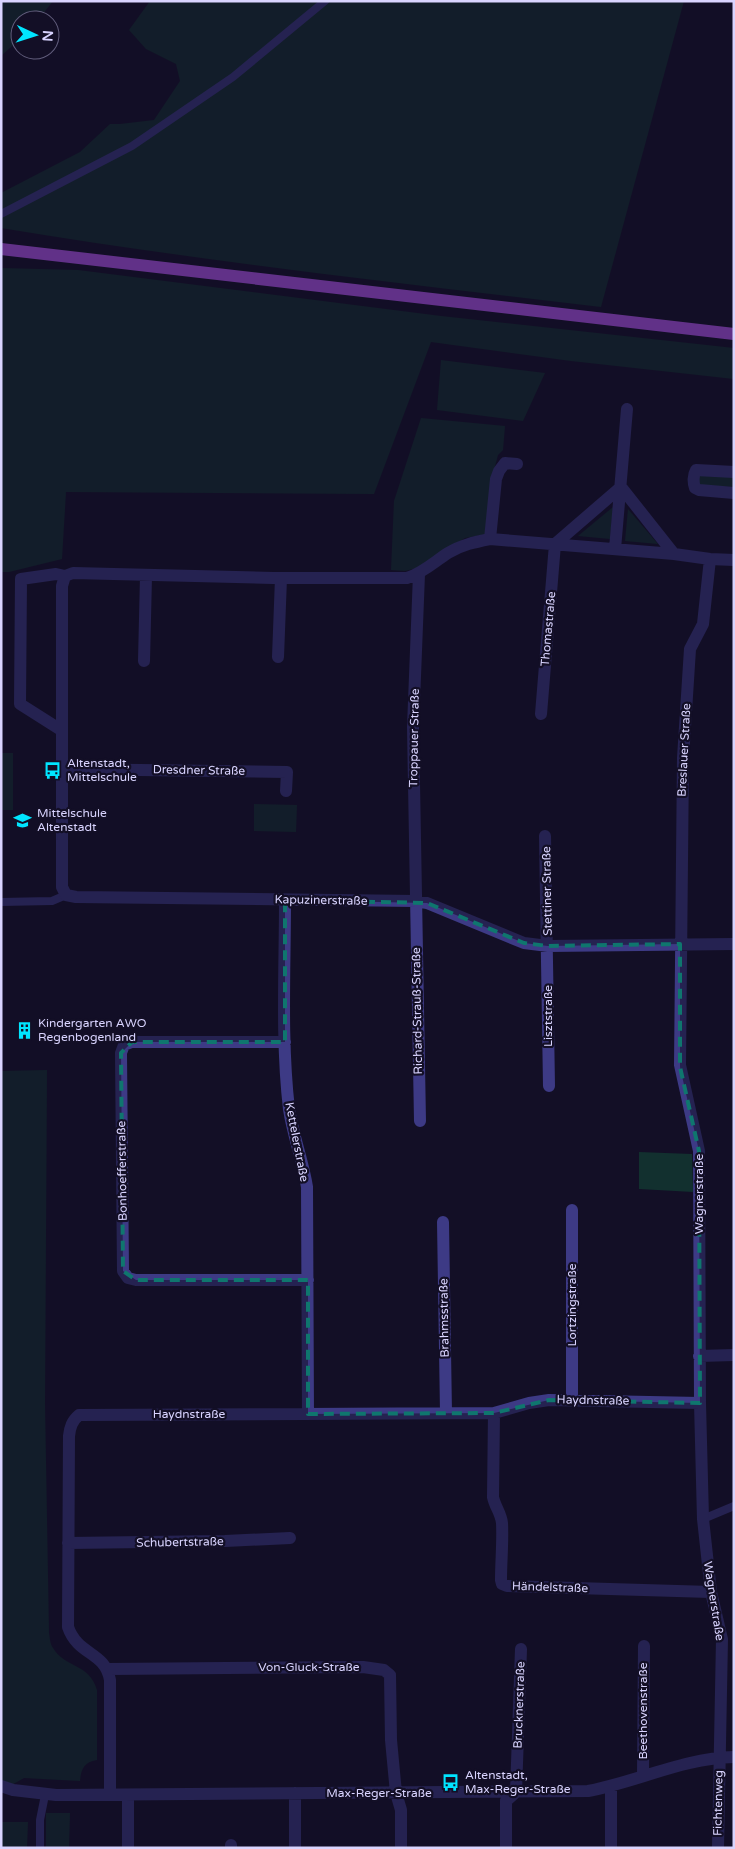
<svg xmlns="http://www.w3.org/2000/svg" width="735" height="1849" viewBox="0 0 735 1849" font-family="'Varela Round',sans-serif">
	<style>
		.green { fill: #12302f }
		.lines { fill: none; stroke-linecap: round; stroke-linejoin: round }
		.service { stroke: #3d3a85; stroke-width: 8 }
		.minor { stroke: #3d3a85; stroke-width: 12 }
		.primary { stroke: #c25bff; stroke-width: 12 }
		.marked { fill: none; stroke: #0f766e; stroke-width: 4; stroke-dasharray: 10 6; stroke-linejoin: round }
		.labels { text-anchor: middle; stroke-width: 4.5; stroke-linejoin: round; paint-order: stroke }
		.street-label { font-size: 12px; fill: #d9d4ff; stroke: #130f26 }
		.poi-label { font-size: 12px; fill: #d9d4ff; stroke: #130f26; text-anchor: start }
	</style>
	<rect width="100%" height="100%" fill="#130f26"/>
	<path class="green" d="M1 1H53L38 20H20V39L1 56Z
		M150 1H684L601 307C401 283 200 261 1 228V193L80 152 110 124H120L154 120 180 81 176 64 146 49 129 30Z
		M1 268 78 270 441 316 734 348V379L571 361 431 342 374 494 66 492 62 559 9 572H1Z
		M441 360 545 373 523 421 437 410Z
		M421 418 505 426 503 450 498 455 491 481 487 534 465 538 417 568 405 571 391 570 394 501Z
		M701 475 734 477V487L701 485 698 482 699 477Z
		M613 507 610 539 578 536Z
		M628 509 658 544 625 541Z
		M1 753H13V810H1Z
		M254 804 297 805 296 832 254 831Z
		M47 1070 45 1404 49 1633C50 1638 50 1644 53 1648 65 1668 89 1663 97 1690V1760C84 1762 81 1769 80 1781L24 1778 1 1791V1071Z
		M639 1152 692 1154 693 1192 639 1189Z
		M46 1813H70L69 1848H46Z
		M1 1822H28L27 1848H1Z"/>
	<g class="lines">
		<path class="service" d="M1 214 132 146 233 77 325 1
			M1 902 52 901 66 895
			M703 1519 734 1506
			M40 1848V1820L45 1795"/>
		<path class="minor" d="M734 472 696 470C693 475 693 483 695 488L699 490 734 493
			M490 539 496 479 499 471 505 463 517 464
			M615 549 627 409
			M710 559 703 624 690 649 683 758 680 1065 699 1151 700 1403 703 1519 711 1592 722 1639 718 1848
			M419 574 413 727 420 1121
			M65 576 73 573 273 578H407C423 573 434 562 448 553 461 545 475 542 490 539L674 554 710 559 734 560
			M278 657 281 578
			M144 661 146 576
			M541 714 555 544 621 487 674 554
			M61 730 20 704 21 579 56 574 65 576 62 586V887L66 895 76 897 415 901 427 903 524 943 548 946 734 944
			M62 769 287 772 286 791
			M545 836 549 1086
			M285 900C285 969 281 1040 289 1109 293 1136 303 1161 307 1187L308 1414
			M285 1042H132L124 1045 121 1053 123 1271 128 1278 136 1280H308
			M572 1210V1399
			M443 1222 446 1413
			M699 1356 734 1355
			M494 1413 493 1497C495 1507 501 1513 502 1523 503 1542 501 1561 501 1580L502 1584 507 1586 711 1592
			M68 1543 225 1541 290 1538
			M108 1669 363 1667 384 1670 390 1675 391 1740 396 1793 401 1810V1848
			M643 1776 644 1646
			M1 1786 13 1790 56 1795 588 1791C636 1782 684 1758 734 1757
			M110 1795V1680C105 1651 78 1656 68 1627L69 1436C70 1427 72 1421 79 1415L494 1413 529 1403 549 1400 700 1403
			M128 1795V1848
			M231 1848V1845
			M295 1848V1793
			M506 1848V1801L516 1792 521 1649
			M611 1848V1787"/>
		<path class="primary" d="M1 249 734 334"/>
	</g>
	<path d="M0 0H735V1849H0ZM285 900 427 903 524 943 548 946 680 944V1067L699 1151 700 1403 549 1400 494 1413 308 1414V1280H136L123 1271 121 1053 132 1042H285Z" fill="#130f26" fill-opacity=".55" fill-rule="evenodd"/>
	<path class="marked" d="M285 900 427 903 524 943 548 946 680 944V1067L699 1151 700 1403 549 1400 494 1413 308 1414V1280H136L123 1271 121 1053 132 1042H285Z"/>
	<defs>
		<symbol id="bus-bare" viewBox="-9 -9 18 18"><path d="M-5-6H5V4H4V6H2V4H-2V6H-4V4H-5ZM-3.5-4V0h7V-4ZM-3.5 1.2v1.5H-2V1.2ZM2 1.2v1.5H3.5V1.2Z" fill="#00e5ff" stroke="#130f26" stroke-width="2.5" paint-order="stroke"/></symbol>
		<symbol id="school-bare" viewBox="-9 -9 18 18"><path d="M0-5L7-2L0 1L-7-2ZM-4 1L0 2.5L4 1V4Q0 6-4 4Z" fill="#00e5ff" stroke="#130f26" stroke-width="2.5" paint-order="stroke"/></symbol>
		<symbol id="building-bare" viewBox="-9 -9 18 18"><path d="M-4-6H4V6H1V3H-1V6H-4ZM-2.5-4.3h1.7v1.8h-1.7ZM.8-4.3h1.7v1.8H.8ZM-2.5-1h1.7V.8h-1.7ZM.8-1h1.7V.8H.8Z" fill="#00e5ff" stroke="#130f26" stroke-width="2.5" paint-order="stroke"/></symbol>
	</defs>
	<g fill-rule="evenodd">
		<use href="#bus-bare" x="40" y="758" width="25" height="25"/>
		<use href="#school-bare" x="10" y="808" width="25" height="25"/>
		<use href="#building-bare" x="12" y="1018" width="25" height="25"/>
		<use href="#bus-bare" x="438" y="1770" width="25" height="25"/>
	</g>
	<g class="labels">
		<g class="street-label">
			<text transform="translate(548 629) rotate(-85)" y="4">Thomastraße</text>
			<text transform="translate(414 738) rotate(-89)" y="4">Troppauer Straße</text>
			<text transform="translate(684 750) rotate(-87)" y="4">Breslauer Straße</text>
			<text transform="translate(199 770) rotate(1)" y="4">Dresdner Straße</text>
			<text transform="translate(547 891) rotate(-91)" y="4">Stettiner Straße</text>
			<text transform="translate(321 900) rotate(1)" y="4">Kapuzinerstraße</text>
			<text transform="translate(417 1011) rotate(-91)" y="4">Richard-Strauß-Straße</text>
			<text transform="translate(548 1016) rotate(-90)" y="4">Lisztstraße</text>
			<text transform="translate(297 1142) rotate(79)" y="4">Kettelerstraße</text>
			<text transform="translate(122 1171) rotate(-91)" y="4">Bonhoefferstraße</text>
			<text transform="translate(699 1194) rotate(-90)" y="4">Wagnerstraße</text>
			<text transform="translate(572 1305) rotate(-90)" y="4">Lortzingstraße</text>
			<text transform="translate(444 1318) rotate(-91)" y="4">Brahmsstraße</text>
			<text transform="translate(593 1400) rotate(1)" y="4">Haydnstraße</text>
			<text x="189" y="1418">Haydnstraße</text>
			<text transform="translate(180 1542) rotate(-1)" y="4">Schubertstraße</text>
			<text transform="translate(550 1587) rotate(2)" y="4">Händelstraße</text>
			<text transform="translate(714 1601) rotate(81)" y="4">Wagnerstraße</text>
			<text x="309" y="1671">Von-Gluck-Straße</text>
			<text transform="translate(519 1705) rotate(-88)" y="4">Brucknerstraße</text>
			<text transform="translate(643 1711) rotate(-90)" y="4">Beethovenstraße</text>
			<text x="379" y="1797">Max-Reger-Straße</text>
			<text transform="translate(718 1803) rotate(-89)" y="4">Fichtenweg</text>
		</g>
		<g class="poi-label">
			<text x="67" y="767">Altenstadt,<tspan x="67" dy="14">Mittelschule</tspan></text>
			<text x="37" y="817">Mittelschule<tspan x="37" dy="14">Altenstadt</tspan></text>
			<text x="38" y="1027">Kindergarten AWO<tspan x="38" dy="14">Regenbogenland</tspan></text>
			<text x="465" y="1779">Altenstadt,<tspan x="465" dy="14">Max-Reger-Straße</tspan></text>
		</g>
	</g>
	<rect width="735" height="1849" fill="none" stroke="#d9d4ff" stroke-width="5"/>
	<g transform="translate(35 35) rotate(94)"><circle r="24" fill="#130f26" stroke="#625e7d"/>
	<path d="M0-4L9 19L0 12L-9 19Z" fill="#00e5ff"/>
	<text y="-8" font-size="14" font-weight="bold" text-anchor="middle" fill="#d9d4ff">N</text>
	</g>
</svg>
